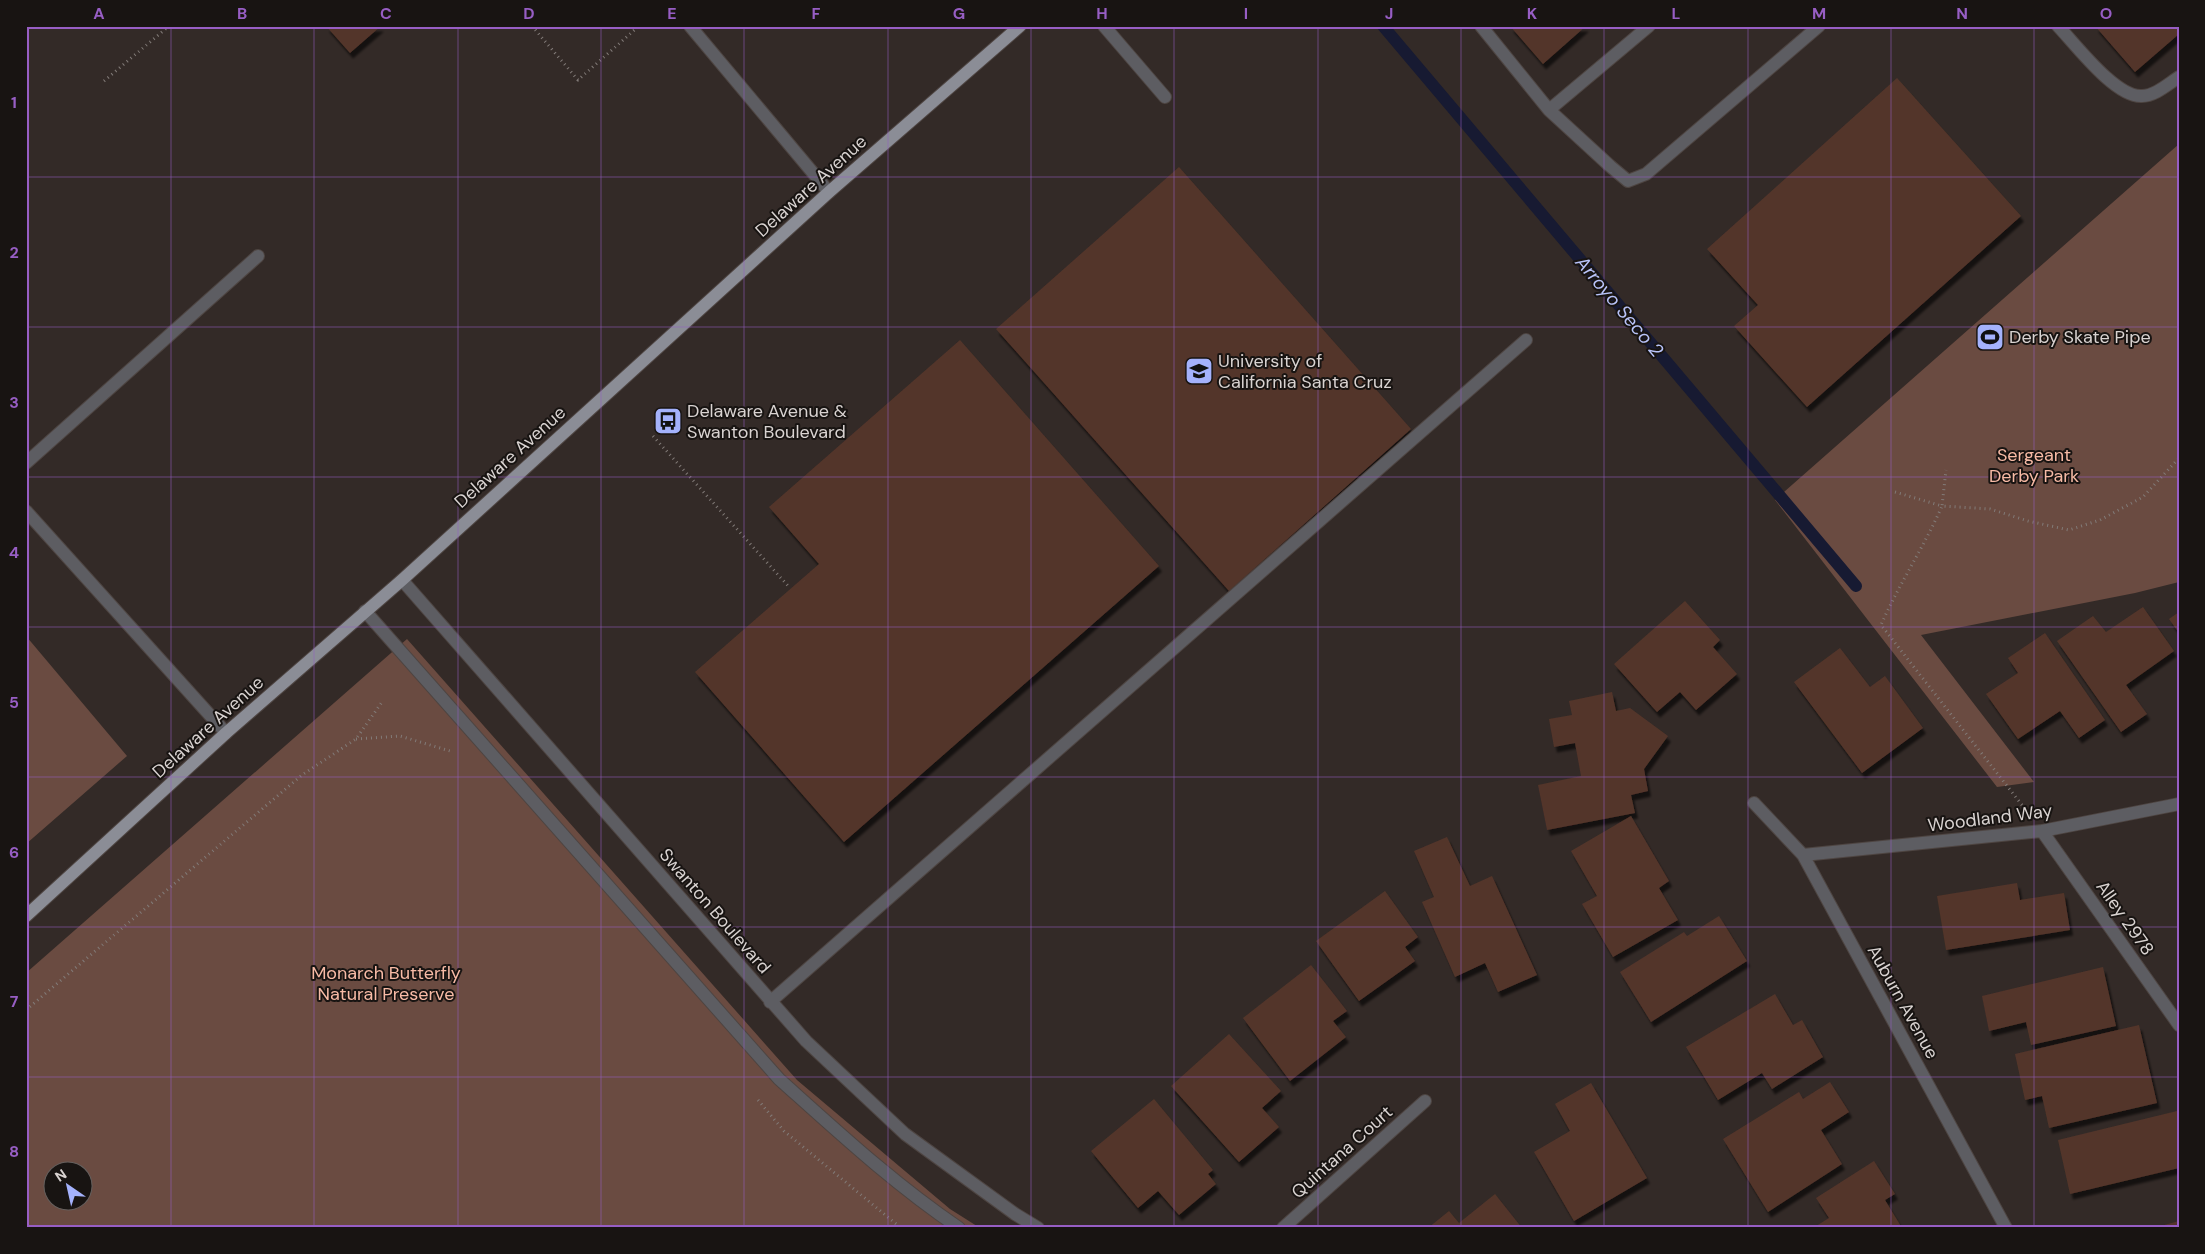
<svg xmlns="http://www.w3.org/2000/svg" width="2205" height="1254" viewBox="0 0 2205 1254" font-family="'DM Sans',sans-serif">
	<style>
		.green { fill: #6a4b41; fill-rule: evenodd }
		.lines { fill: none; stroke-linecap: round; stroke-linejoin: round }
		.stream { stroke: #171a32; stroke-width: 12 }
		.building { fill: #53352a; filter: url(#shadow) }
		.minor-casing { stroke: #4e4542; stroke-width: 14 }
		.major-casing { stroke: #4e4542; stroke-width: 14 }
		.path { stroke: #827b78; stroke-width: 3; stroke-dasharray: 1 4; stroke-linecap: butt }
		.minor { stroke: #5d5d62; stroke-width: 12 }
		.major { stroke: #8b8d96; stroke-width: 12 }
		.grid { fill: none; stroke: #975ec4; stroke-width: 1; stroke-opacity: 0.55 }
		.labels { text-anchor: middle; stroke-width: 4; stroke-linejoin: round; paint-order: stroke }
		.street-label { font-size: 18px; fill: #d9d3d1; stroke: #181412 }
		.poi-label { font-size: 18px; fill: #d9d3d1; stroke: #181412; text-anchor: start }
		.park-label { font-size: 18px; fill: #f8bba6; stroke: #181412 }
		.water-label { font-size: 19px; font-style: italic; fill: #b8c3f9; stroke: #181412 }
		.neatline { fill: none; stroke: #975ec4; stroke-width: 2 }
		.grid-label { font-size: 16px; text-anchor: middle; font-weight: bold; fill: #975ec4 }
	</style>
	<defs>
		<filter id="shadow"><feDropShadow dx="3" dy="5.5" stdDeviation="1" flood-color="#0009"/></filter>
	</defs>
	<rect width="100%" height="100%" fill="#332a27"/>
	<path class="green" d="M2179 144V582L2135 593 1921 635 2034 782 1997 787 1775 500Z
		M26 636 127 756 26 844Z
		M407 639 797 1080 950 1209 980 1228H26V973ZM52 1172H82V1202H52Z"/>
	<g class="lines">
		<path class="stream" d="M1383 26 1856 586"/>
	</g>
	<path class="building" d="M326 26H381L350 53Z
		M1510 26H1586L1543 64Z
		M2095 26H2179V34L2135 72Z
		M1897 78 2021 216 1807 407 1734 326 1758 305 1707 249Z
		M1179 167 1411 429 1229 591 996 329Z
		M960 340 1159 566 844 842 695 672 819 564 769 507Z
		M1685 601 1720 640 1713 647 1737 674 1696 710 1680 692 1657 712 1614 664Z
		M2143 607 2174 651 2126 685 2147 714 2121 732 2057 641 2093 616 2106 632Z
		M2179 612V633L2169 619Z
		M2045 633 2105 720 2079 738 2060 711 2018 739 1986 694 2018 673 2008 658Z
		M1840 648 1870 687 1885 676 1923 728 1862 773 1794 682Z
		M1612 692 1616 711 1630 708 1668 736 1644 769 1648 791 1631 795 1635 813 1547 830 1538 785 1581 776 1575 743 1554 747 1549 719 1572 715 1569 701Z
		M1631 816 1669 881 1659 888 1678 920 1613 957 1582 904 1597 896 1571 851Z
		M1447 837 1470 886 1492 876 1537 975 1498 992 1485 963 1455 977 1422 902 1434 897 1414 851Z
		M2017 883 2020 900 2064 893 2070 930 1946 950 1937 896Z
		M1385 891 1418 937 1405 947 1415 961 1359 1001 1316 941Z
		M1719 916 1747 961 1651 1022 1620 972 1684 932 1687 936Z
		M1311 965 1347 1011 1333 1021 1346 1037 1290 1081 1243 1018Z
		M2103 967 2116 1026 2031 1045 2026 1022 1989 1031 1982 996Z
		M1775 994 1793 1025 1802 1020 1823 1057 1772 1089 1762 1073 1718 1100 1686 1047Z
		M2139 1025 2157 1103 2049 1128 2042 1096 2025 1100 2015 1054Z
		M1229 1034 1281 1091 1262 1108 1279 1127 1239 1162 1171 1086Z
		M1830 1082 1849 1112 1821 1130 1842 1164 1768 1212 1723 1139 1799 1092 1803 1099Z
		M1591 1083 1647 1178 1574 1221 1534 1152 1570 1131 1555 1104Z
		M1154 1099 1213 1170 1208 1174 1216 1184 1179 1215 1158 1191 1138 1208 1091 1151Z
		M2177 1111 2179 1168 2070 1194 2058 1140Z
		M1874 1161 1895 1194 1885 1200 1902 1228H1813L1829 1218 1816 1198Z
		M1495 1194 1522 1228H1428L1449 1211 1459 1223Z
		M2179 1221V1228H2157V1227Z"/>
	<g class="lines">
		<defs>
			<path id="minor" d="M690 26 829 192
				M1104 26 1165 97
				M1481 26 1549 110 1649 26
				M2058 26C2076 45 2116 98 2142 96 2155 96 2168 84 2179 77
				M1549 110 1610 166 1628 181 1646 174 1819 26
				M26 463 258 256
				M26 511 226 733
				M402 580 806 1041 905 1134 1015 1214 1038 1228
				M365 611 779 1079C837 1131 894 1184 959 1228
				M1754 803 1803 855 2006 1228
				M2042 831 2179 1025
				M1803 855 2042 831 2179 804
				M770 1002 1526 340
				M1283 1228 1425 1101"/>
			<path id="major" d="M26 916 226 733 402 580 829 192 1020 26"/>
		</defs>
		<use href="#minor" class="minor-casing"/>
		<use href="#major" class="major-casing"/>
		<path class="path" d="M532 26 578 80 639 26
			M104 81 169 26
			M653 436 790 588
			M1895 492 1942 506 1946 470
			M356 739 400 736 450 751
			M2022 805 1881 625C1899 584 1924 547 1942 506L1990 509 2028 521 2069 530 2100 520 2143 497 2179 458
			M26 1010 302 775 356 739 382 702
			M758 1100 784 1131 901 1228"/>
		<use href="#minor" class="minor"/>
		<use href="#major" class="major"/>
	</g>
	<path class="grid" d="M171 26V1228M314 26V1228M458 26V1228M601 26V1228M744 26V1228M888 26V1228M1031 26V1228M1174 26V1228M1318 26V1228M1461 26V1228M1604 26V1228M1748 26V1228M1891 26V1228M2034 26V1228M26 177H2179M26 327H2179M26 477H2179M26 627H2179M26 777H2179M26 927H2179M26 1077H2179"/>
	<defs>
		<symbol id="stadium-square" viewBox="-11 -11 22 22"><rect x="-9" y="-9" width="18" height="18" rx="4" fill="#a4b2fc" stroke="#181412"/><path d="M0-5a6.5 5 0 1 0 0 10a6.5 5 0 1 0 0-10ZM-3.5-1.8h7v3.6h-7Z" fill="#111"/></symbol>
		<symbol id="university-square" viewBox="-11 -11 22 22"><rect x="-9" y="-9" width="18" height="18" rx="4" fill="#a4b2fc" stroke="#181412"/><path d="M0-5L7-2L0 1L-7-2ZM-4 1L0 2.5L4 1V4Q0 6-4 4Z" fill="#111"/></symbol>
		<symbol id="bus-square" viewBox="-11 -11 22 22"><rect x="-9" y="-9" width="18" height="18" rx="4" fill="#a4b2fc" stroke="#181412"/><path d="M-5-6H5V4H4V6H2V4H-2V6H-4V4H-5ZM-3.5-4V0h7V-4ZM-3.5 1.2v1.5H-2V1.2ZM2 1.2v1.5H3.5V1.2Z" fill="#111"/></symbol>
	</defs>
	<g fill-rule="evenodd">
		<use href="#stadium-square" x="1974" y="321" width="32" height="32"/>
		<use href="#university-square" x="1183" y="355" width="32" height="32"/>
		<use href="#bus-square" x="652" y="405" width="32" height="32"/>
	</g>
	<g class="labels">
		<g class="street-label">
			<text transform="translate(811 186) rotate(-42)" y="6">Delaware Avenue</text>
			<text transform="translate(510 457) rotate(-42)" y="6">Delaware Avenue</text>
			<text transform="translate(208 727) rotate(-42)" y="6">Delaware Avenue</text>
			<text transform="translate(1990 818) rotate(-7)" y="6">Woodland Way</text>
			<text transform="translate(715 911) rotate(49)" y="6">Swanton Boulevard</text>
			<text transform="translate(2125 918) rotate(55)" y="6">Alley 2978</text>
			<text transform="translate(1903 1002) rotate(61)" y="6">Auburn Avenue</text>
			<text transform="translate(1342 1152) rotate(-42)" y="6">Quintana Court</text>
		</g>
		<g class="poi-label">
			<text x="2009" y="343">Derby Skate Pipe</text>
			<text x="1218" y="367">University of<tspan x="1218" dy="21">California Santa Cruz</tspan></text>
			<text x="687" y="417">Delaware Avenue &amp;<tspan x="687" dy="21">Swanton Boulevard</tspan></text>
		</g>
		<g class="park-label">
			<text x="2034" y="461">Sergeant<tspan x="2034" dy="21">Derby Park</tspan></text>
			<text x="386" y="979">Monarch Butterfly<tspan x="386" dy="21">Natural Preserve</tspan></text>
		</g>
		<g class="water-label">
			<text transform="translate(1620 306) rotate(50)" y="7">Arroyo Seco 2</text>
		</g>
	</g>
	<rect width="2205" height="1254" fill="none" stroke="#181412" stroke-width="55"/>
	<g transform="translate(68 1186) rotate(326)"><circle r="24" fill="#181412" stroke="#65605e"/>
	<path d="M0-4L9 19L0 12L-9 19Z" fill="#a4b2fc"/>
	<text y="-8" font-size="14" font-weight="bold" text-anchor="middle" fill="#d9d3d1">N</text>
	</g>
	<rect x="28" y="28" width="2150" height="1198" class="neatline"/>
	<g class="grid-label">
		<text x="99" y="19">A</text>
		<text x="242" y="19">B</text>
		<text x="386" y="19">C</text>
		<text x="529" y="19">D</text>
		<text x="672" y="19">E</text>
		<text x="816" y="19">F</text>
		<text x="959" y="19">G</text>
		<text x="1102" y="19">H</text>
		<text x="1246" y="19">I</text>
		<text x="1389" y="19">J</text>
		<text x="1532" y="19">K</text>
		<text x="1676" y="19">L</text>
		<text x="1819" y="19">M</text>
		<text x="1962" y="19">N</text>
		<text x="2106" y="19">O</text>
		<text x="14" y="108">1</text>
		<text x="14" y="258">2</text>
		<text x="14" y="408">3</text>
		<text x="14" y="558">4</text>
		<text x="14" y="708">5</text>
		<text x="14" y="858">6</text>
		<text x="14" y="1007">7</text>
		<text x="14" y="1157">8</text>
	</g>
</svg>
